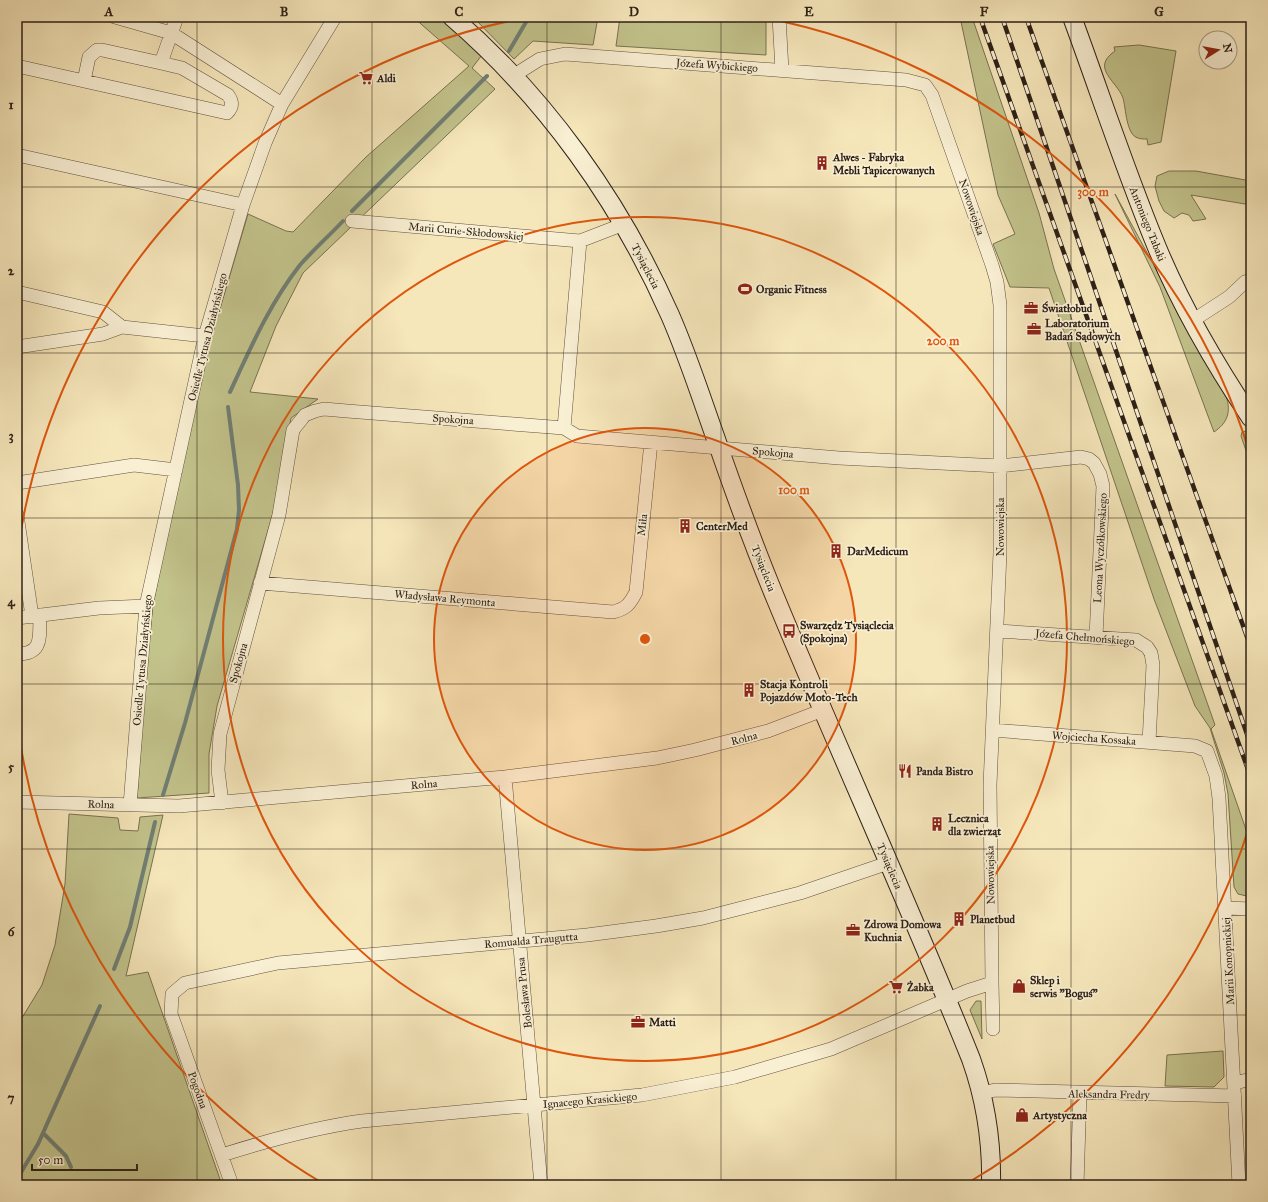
<svg xmlns="http://www.w3.org/2000/svg" width="1268" height="1202" viewBox="0 0 1268 1202" font-family="'IM FELL Great Primer',serif">
	<style>
		.green { fill: #c3c38c; stroke: #787252 }
		.lines { fill: none; stroke-linecap: round; stroke-linejoin: round }
		.stream { stroke: #707f75; stroke-width: 4 }
		.street-casing { stroke: #5f5240; stroke-width: 14 }
		.secondary-casing { stroke: #2d2017; stroke-width: 20 }
		.street { stroke: #f9efd3; stroke-width: 13 }
		.secondary { stroke: #f9efd3; stroke-width: 18 }
		.rail-casing { stroke: #2d2017; stroke-width: 4.5 }
		.rail { stroke: #f9efd3; stroke-width: 3; stroke-dasharray: 9; stroke-linecap: butt }
		.grid { fill: none; stroke: #2d2017; stroke-width: 1; stroke-opacity: 0.55 }
		.ring { fill: none; stroke: #df560d; stroke-width: 2 }
		.labels { text-anchor: middle; stroke-width: 3.5; stroke-linejoin: round; paint-order: stroke }
		.street-label { font-size: 11px; fill: #2d2017; stroke: #f9efd3 }
		.poi-label { font-size: 11px; font-weight: bold; fill: #2d2017; stroke: #f9efd3; text-anchor: start }
		.centre { fill: #df560d; stroke: #f9efd3; stroke-width: 2 }
		.ring-label { font-size: 12px; text-anchor: middle; font-weight: bold; fill: #df560d; stroke: #f9efd3; stroke-width: 3.5; stroke-linejoin: round; paint-order: stroke }
		.neatline { fill: none; stroke: #2d2017; stroke-width: 1.5 }
		.grid-label { font-size: 13px; text-anchor: middle; font-weight: bold; fill: #2d2017 }
	</style>
	<rect width="100%" height="100%" fill="#f6e7bb"/>
	<filter id="stains"><feTurbulence type="fractalNoise" baseFrequency=".005" numOctaves="4"/><feColorMatrix values="0 0 0 0 .2 0 0 0 0 .09 0 0 0 0 .02 0 0 0 .5 -.17"/></filter>
	<radialGradient id="worn" r=".72"><stop offset=".6" stop-color="#630" stop-opacity="0"/><stop offset="1" stop-color="#630" stop-opacity=".3"/></radialGradient>
	<path class="green" d="M413 17H441L482 55 472 68 495 89 303 273 276 326 250 392 318 399 291 418 275 506 217 706 209 754V793L137 798 147 659 153 604 181 469 212 336 248 214 286 231 293 232 366 157 469 66Z
		M473 17H598L593 45 533 41 514 59Z
		M620 17H766V55L616 46Z
		M960 17H972L1039 213 1054 269 1215 725 1211 729 1251 844V897L1238 894 1234 887 1228 794 1224 773 1210 728 1195 706 1154 599 1049 288 1010 287 993 244 1015 234 998 195Z
		M1139 45 1176 51 1161 142 1148 145 1147 139C1144 139 1140 139 1138 138 1126 135 1126 108 1123 98 1117 81 1090 68 1115 51L1114 47Z
		M1169 171H1196L1251 181V205L1191 195 1206 219 1193 221 1189 215 1182 213 1174 218 1164 211 1159 201 1155 186 1157 176Z
		M1115 194 1227 399C1231 414 1226 424 1214 432L1160 287Z
		M1246 431 1251 435V465L1241 436 1242 432Z
		M69 814 118 818 120 830 138 831 140 817 163 815 126 976 148 972 222 1185H17V1026L42 985 55 945 65 884Z
		M976 1001H981L982 1039 970 1010Z
		M1223 1051 1224 1077 1214 1087 1165 1086 1167 1055Z"/>
	<g class="lines">
		<path class="stream" d="M509 51 529 17
			M352 211 487 76
			M230 392C250 349 270 303 300 265 313 250 329 236 343 221
			M163 795 185 723 237 529 239 510 238 485 228 407
			M114 969 130 927 155 822
			M43 1133 66 1156 71 1167
			M17 1179 38 1144 100 1006"/>
		<defs>
			<path id="street" d="M115 17 171 33 282 104
				M779 17 782 70
				M17 66 227 113C233 107 233 102 228 95L182 68 161 63 177 17
				M84 81 89 57 97 50H102L161 63
				M17 155 243 205
				M352 221 580 241 624 224
				M17 292 103 312 122 327
				M1192 321 1229 297 1245 282 1251 280
				M17 347 103 334 122 327 205 336
				M564 428 580 241
				M17 483 134 465 176 470
				M17 515 32 616
				M260 583 613 612C626 609 630 604 636 592L651 442
				M17 618 99 608 146 606
				M998 631 1136 640 1147 647 1151 653 1153 665 1149 742
				M17 654C44 654 39 636 40 615
				M992 730 1195 746 1207 751 1216 776 1219 798 1239 1185
				M505 777 541 1185
				M17 802 179 806 505 777 657 758 695 750 768 731 823 710
				M222 803 218 770 220 734 279 515 293 430 305 415 315 411 324 409 347 411 564 428 577 436 839 458 1000 466 1081 457 1089 459 1094 463 1100 474 1103 486 1096 637
				M130 805 146 606 205 336 243 205 265 143 282 104 335 17
				M1226 908 1251 909
				M992 983 993 1029
				M1235 1083 1251 1079
				M983 1093 995 1090 1235 1096
				M222 1155C269 1140 312 1128 362 1121L642 1095 735 1077 831 1049 967 991 992 983 990 785 1000 553V305L997 282 992 265 932 95 925 85 906 80 565 54 540 59 513 76
				M232 1185 171 1014 172 994 185 983 278 963 587 935 656 926 703 918 800 893 888 863
				M1077 1185 1080 1093"/>
			<path id="secondary" d="M452 17C546 98 620 202 670 315 688 356 702 400 717 442 735 494 754 546 775 597 839 752 909 904 971 1059 986 1101 992 1141 991 1185
				M1072 17C1100 93 1125 170 1156 245 1181 306 1215 364 1251 418"/>
		</defs>
		<use href="#street" class="street-casing"/>
		<use href="#secondary" class="secondary-casing"/>
		<use href="#street" class="street"/>
		<use href="#secondary" class="secondary"/>
		<defs>
			<path id="rail" d="M980 17 1251 778
				M1002 17 1251 746
				M1026 17 1251 648"/>
		</defs>
		<use href="#rail" class="rail-casing"/>
		<use href="#rail" class="rail"/>
	</g>
	<path class="grid" d="M197 17V1185M372 17V1185M547 17V1185M721 17V1185M896 17V1185M1071 17V1185M17 187H1251M17 353H1251M17 518H1251M17 684H1251M17 849H1251M17 1015H1251"/>
	<circle cx="645" cy="639" r="211" fill="#df560d" fill-opacity=".12"/>
	<g class="ring">
		<circle cx="645" cy="639" r="211"/>
		<circle cx="645" cy="639" r="422"/>
		<path d="M1250 824A633 633 0 0 1 966 1184M324 1184A633 633 0 0 1 17 722M17 556A633 633 0 0 1 524 18M766 18A633 633 0 0 1 1250 454"/>
	</g>
	<defs>
		<symbol id="supermarket-bare" viewBox="-9 -9 18 18"><path d="M-6-5.5h2.5l.6 2H6L4.5 2H-2.5L-4.4-4H-6ZM-1.5 3.2a1.3 1.3 0 1 0 .1 0ZM3 3.2a1.3 1.3 0 1 0 .1 0Z" fill="#8f2418" stroke="#f9efd3" stroke-width="2.5" paint-order="stroke"/></symbol>
		<symbol id="building-bare" viewBox="-9 -9 18 18"><path d="M-4-6H4V6H1V3H-1V6H-4ZM-2.5-4.3h1.7v1.8h-1.7ZM.8-4.3h1.7v1.8H.8ZM-2.5-1h1.7V.8h-1.7ZM.8-1h1.7V.8H.8Z" fill="#8f2418" stroke="#f9efd3" stroke-width="2.5" paint-order="stroke"/></symbol>
		<symbol id="stadium-bare" viewBox="-9 -9 18 18"><path d="M0-5a6.5 5 0 1 0 0 10a6.5 5 0 1 0 0-10ZM-3.5-1.8h7v3.6h-7Z" fill="#8f2418" stroke="#f9efd3" stroke-width="2.5" paint-order="stroke"/></symbol>
		<symbol id="office-bare" viewBox="-9 -9 18 18"><path d="M-6-3h4V-5.5h4V-3h4V5H-6ZM-1-4.5V-3h2v-1.5ZM-6 0V1H6V0Z" fill="#8f2418" stroke="#f9efd3" stroke-width="2.5" paint-order="stroke"/></symbol>
		<symbol id="bus-bare" viewBox="-9 -9 18 18"><path d="M-5-6H5V4H4V6H2V4H-2V6H-4V4H-5ZM-3.5-4V0h7V-4ZM-3.5 1.2v1.5H-2V1.2ZM2 1.2v1.5H3.5V1.2Z" fill="#8f2418" stroke="#f9efd3" stroke-width="2.5" paint-order="stroke"/></symbol>
		<symbol id="restaurant-bare" viewBox="-9 -9 18 18"><path d="M-5-6h1v4h1v-4h1v4h1v-4h1v5L-1.5 .5V6h-2V.5L-5-1ZM5-6V6H3V1.5H1.5Q1.5-4 5-6Z" fill="#8f2418" stroke="#f9efd3" stroke-width="2.5" paint-order="stroke"/></symbol>
		<symbol id="shop-bare" viewBox="-9 -9 18 18"><path d="M-5-2.5h2.3a2.7 3.5 0 0 1 5.4 0H5L5.5 6h-11ZM-1.5-2.5h3a1.5 2.3 0 0 0-3 0Z" fill="#8f2418" stroke="#f9efd3" stroke-width="2.5" paint-order="stroke"/></symbol>
	</defs>
	<g fill-rule="evenodd">
		<use href="#supermarket-bare" x="356" y="68" width="20" height="20"/>
		<use href="#building-bare" x="812" y="153" width="20" height="20"/>
		<use href="#stadium-bare" x="735" y="279" width="20" height="20"/>
		<use href="#office-bare" x="1021" y="298" width="20" height="20"/>
		<use href="#office-bare" x="1024" y="319" width="20" height="20"/>
		<use href="#building-bare" x="675" y="516" width="20" height="20"/>
		<use href="#building-bare" x="826" y="541" width="20" height="20"/>
		<use href="#bus-bare" x="779" y="621" width="20" height="20"/>
		<use href="#building-bare" x="739" y="680" width="20" height="20"/>
		<use href="#restaurant-bare" x="895" y="761" width="20" height="20"/>
		<use href="#building-bare" x="927" y="814" width="20" height="20"/>
		<use href="#building-bare" x="949" y="909" width="20" height="20"/>
		<use href="#office-bare" x="843" y="920" width="20" height="20"/>
		<use href="#shop-bare" x="1009" y="976" width="20" height="20"/>
		<use href="#supermarket-bare" x="886" y="977" width="20" height="20"/>
		<use href="#office-bare" x="628" y="1012" width="20" height="20"/>
		<use href="#shop-bare" x="1012" y="1105" width="20" height="20"/>
	</g>
	<g class="labels">
		<g class="street-label">
			<text transform="translate(717 65) rotate(4)" y="4">Józefa Wybickiego</text>
			<text transform="translate(972 207) rotate(71)" y="4">Nowowiejska</text>
			<text transform="translate(1148 224) rotate(68)" y="4">Antoniego Tabaki</text>
			<text transform="translate(466 231) rotate(5)" y="4">Marii Curie-Skłodowskiej</text>
			<text transform="translate(646 266) rotate(63)" y="4">Tysiąclecia</text>
			<text transform="translate(207 337) rotate(-76)" y="4">Osiedle Tytusa Działyńskiego</text>
			<text transform="translate(453 419) rotate(4)" y="4">Spokojna</text>
			<text transform="translate(773 452) rotate(5)" y="4">Spokojna</text>
			<text transform="translate(642 525) rotate(-84)" y="4">Miła</text>
			<text transform="translate(1000 527) rotate(-90)" y="4">Nowowiejska</text>
			<text transform="translate(1100 548) rotate(-87)" y="4">Leona Wyczółkowskiego</text>
			<text transform="translate(764 568) rotate(69)" y="4">Tysiąclecia</text>
			<text transform="translate(445 598) rotate(5)" y="4">Władysława Reymonta</text>
			<text transform="translate(1085 637) rotate(5)" y="4">Józefa Chełmońskiego</text>
			<text transform="translate(142 660) rotate(-85)" y="4">Osiedle Tytusa Działyńskiego</text>
			<text transform="translate(238 663) rotate(-74)" y="4">Spokojna</text>
			<text transform="translate(744 738) rotate(-15)" y="4">Rolna</text>
			<text transform="translate(1094 738) rotate(4)" y="4">Wojciecha Kossaka</text>
			<text transform="translate(424 784) rotate(-5)" y="4">Rolna</text>
			<text transform="translate(101 804) rotate(2)" y="4">Rolna</text>
			<text transform="translate(890 866) rotate(67)" y="4">Tysiąclecia</text>
			<text transform="translate(990 875) rotate(-91)" y="4">Nowowiejska</text>
			<text transform="translate(531 940) rotate(-5)" y="4">Romualda Traugutta</text>
			<text transform="translate(1228 961) rotate(-93)" y="4">Marii Konopnickiej</text>
			<text transform="translate(524 993) rotate(-96)" y="4">Bolesława Prusa</text>
			<text transform="translate(198 1090) rotate(70)" y="4">Pogodna</text>
			<text transform="translate(1109 1094) rotate(1)" y="4">Aleksandra Fredry</text>
			<text transform="translate(590 1100) rotate(-5)" y="4">Ignacego Krasickiego</text>
		</g>
		<g class="poi-label">
			<text x="377" y="82">Aldi</text>
			<text x="833" y="161">Alwes - Fabryka<tspan x="833" dy="13">Mebli Tapicerowanych</tspan></text>
			<text x="756" y="293">Organic Fitness</text>
			<text x="1042" y="312">Światłobud</text>
			<text x="1045" y="327">Laboratorium<tspan x="1045" dy="13">Badań Sądowych</tspan></text>
			<text x="696" y="530">CenterMed</text>
			<text x="847" y="555">DarMedicum</text>
			<text x="800" y="629">Swarzędz Tysiąclecia<tspan x="800" dy="13">(Spokojna)</tspan></text>
			<text x="760" y="688">Stacja Kontroli<tspan x="760" dy="13">Pojazdów Moto-Tech</tspan></text>
			<text x="916" y="775">Panda Bistro</text>
			<text x="948" y="822">Lecznica<tspan x="948" dy="13">dla zwierząt</tspan></text>
			<text x="970" y="923">Planetbud</text>
			<text x="864" y="928">Zdrowa Domowa<tspan x="864" dy="13">Kuchnia</tspan></text>
			<text x="1030" y="984">Sklep i<tspan x="1030" dy="13">serwis "Boguś"</tspan></text>
			<text x="907" y="991">Żabka</text>
			<text x="649" y="1026">Matti</text>
			<text x="1033" y="1119">Artystyczna</text>
		</g>
	</g>
	<circle cx="645" cy="639" r="6" class="centre"/>
	<g class="ring-label">
		<text x="1093" y="196">300 m</text>
		<text x="943" y="345">200 m</text>
		<text x="794" y="494">100 m</text>
	</g>
	<rect width="1268" height="1202" fill="none" stroke="#f6e7bb" stroke-width="44"/>
	<g transform="translate(1218 50) rotate(79)"><circle r="19" fill="#f9efd3" stroke="#a79c88"/>
	<path d="M0-3L7 15L0 10L-7 15Z" fill="#8f2418"/>
	<text y="-6" font-size="11" font-weight="bold" text-anchor="middle" fill="#2d2017">N</text>
	</g>
	<path d="M32 1164v6h105v-6" fill="none" stroke="#2d2017" stroke-width="2"/>
	<text x="38" y="1164" font-size="12" fill="#2d2017" stroke="#f9efd3" stroke-width="3" paint-order="stroke">50 m</text>
	<rect x="22" y="22" width="1224" height="1158" class="neatline"/>
	<g class="grid-label">
		<text x="109" y="16">A</text>
		<text x="284" y="16">B</text>
		<text x="459" y="16">C</text>
		<text x="634" y="16">D</text>
		<text x="809" y="16">E</text>
		<text x="984" y="16">F</text>
		<text x="1159" y="16">G</text>
		<text x="11" y="109">1</text>
		<text x="11" y="275">2</text>
		<text x="11" y="440">3</text>
		<text x="11" y="606">4</text>
		<text x="11" y="771">5</text>
		<text x="11" y="936">6</text>
		<text x="11" y="1102">7</text>
	</g>
	<rect width="100%" height="100%" filter="url(#stains)"/>
	<rect width="100%" height="100%" fill="url(#worn)"/>
</svg>
